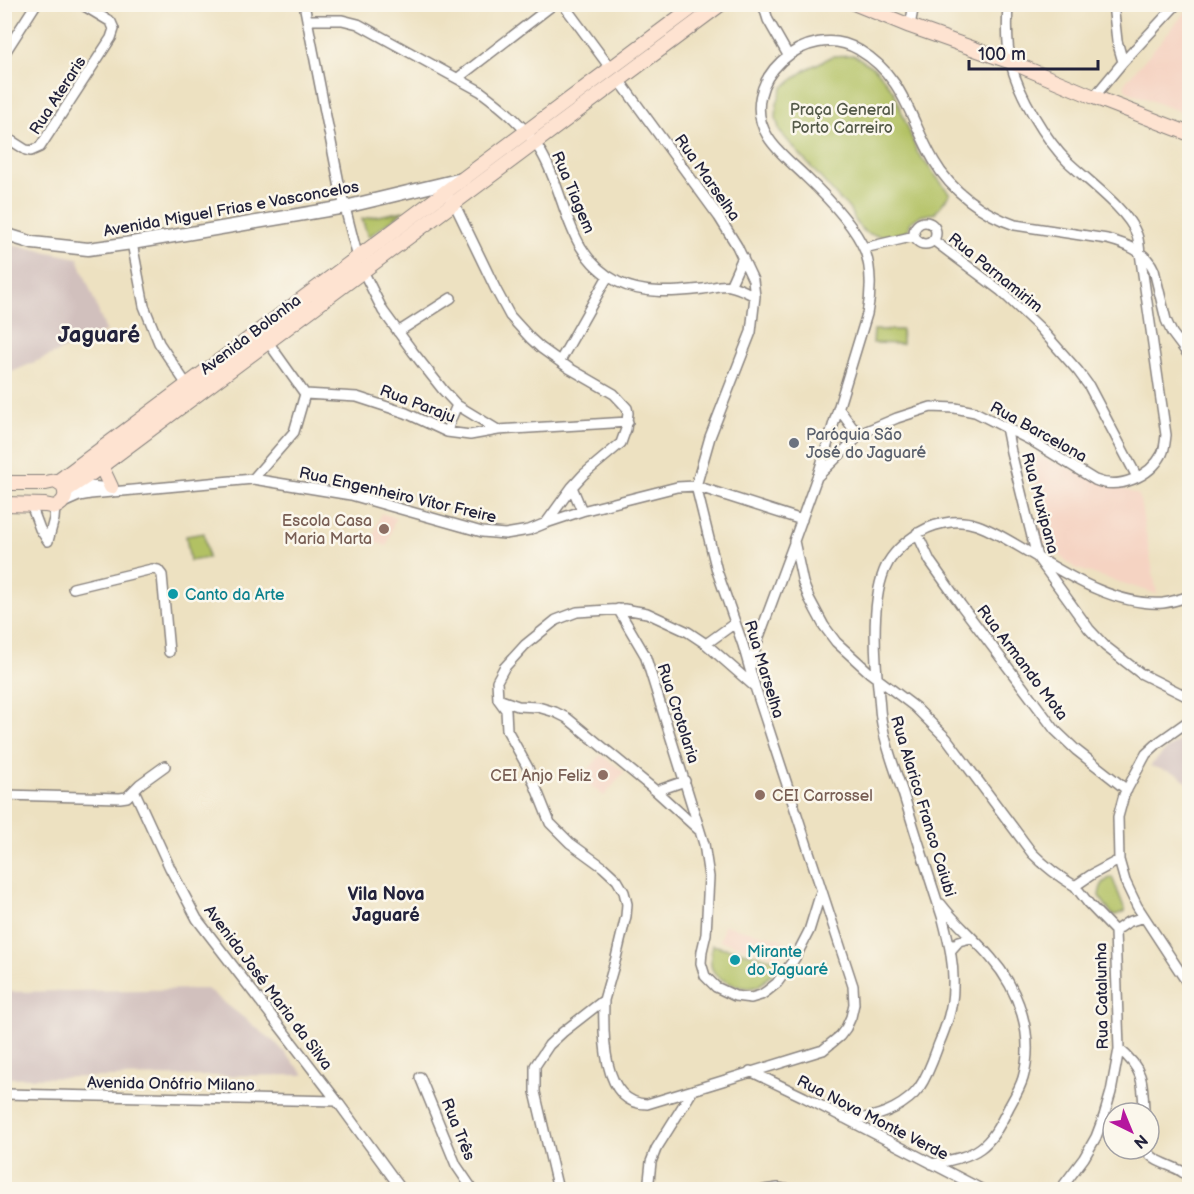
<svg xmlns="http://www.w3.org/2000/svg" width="1194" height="1194" viewBox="0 0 1194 1194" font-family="'Balsamiq Sans',sans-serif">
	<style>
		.built { fill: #f5d3c2 }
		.industrial { fill: #d1c0bd }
		.green { fill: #b2c163; stroke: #6a724f; stroke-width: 1.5 }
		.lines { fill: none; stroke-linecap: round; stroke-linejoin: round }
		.minor-casing { stroke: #88827e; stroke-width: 12 }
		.tertiary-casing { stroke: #88827e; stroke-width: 15 }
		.secondary-casing { stroke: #88827e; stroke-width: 16 }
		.minor { stroke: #fff; stroke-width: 9 }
		.tertiary { stroke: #fff; stroke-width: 12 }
		.secondary { stroke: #fee3d1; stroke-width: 14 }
		.worship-dot { fill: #6b7280; stroke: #fbf7ec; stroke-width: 2 }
		.education-dot { fill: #8d6e63; stroke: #fbf7ec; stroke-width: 2 }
		.culture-dot { fill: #0f9aa8; stroke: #fbf7ec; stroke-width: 2 }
		.labels { text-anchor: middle; stroke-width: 5; stroke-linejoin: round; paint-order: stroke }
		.street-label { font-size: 16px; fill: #22223b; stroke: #fbf7ec }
		.park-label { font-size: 16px; fill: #545a49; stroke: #fbf7ec }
		.worship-label { font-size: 16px; fill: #5b616d; stroke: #fbf7ec; text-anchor: start }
		.education-label { font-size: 16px; fill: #785e54; stroke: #fbf7ec; text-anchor: end }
		.culture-label { font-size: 16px; fill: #0d838f; stroke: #fbf7ec; text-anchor: start }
		.neighbourhood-label { font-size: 18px; font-weight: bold; fill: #22223b; stroke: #fbf7ec }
		.district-label { font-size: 22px; font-weight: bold; fill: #22223b; stroke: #fbf7ec }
	</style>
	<rect width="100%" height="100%" fill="#fbf7ec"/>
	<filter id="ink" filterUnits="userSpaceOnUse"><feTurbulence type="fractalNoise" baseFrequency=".0167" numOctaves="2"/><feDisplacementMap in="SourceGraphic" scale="12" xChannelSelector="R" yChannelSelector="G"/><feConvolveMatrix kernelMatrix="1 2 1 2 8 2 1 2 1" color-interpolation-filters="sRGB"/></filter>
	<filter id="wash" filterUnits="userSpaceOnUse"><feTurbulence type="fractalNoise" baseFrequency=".008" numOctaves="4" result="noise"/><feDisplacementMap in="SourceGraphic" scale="24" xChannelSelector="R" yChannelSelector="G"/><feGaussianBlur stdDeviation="1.35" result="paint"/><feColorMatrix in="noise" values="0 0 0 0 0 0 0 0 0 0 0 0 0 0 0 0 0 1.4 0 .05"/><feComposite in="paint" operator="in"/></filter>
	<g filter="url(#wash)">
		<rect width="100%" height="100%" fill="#ede1c1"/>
		<path class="built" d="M1189 8V115L1126 91 1125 88V83L1129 78Z
			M1032 454 1139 495 1157 594 1075 568 1042 541Z
			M381 513 395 518 387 546 372 541Z
			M601 755 624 772 604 796 581 778Z
			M724 925 785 940 780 957 720 941Z"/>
		<path class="industrial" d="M4 243 78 258 106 331 5 375Z
			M1189 734V784L1178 774 1150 766 1167 749Z
			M207 989 277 1044 305 1075 5 1078V992Z
			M206 1180 290 1184 326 1188 333 1189H206Z"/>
		<path class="green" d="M854 55 877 70 894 92 917 152 950 194 935 213 920 216 911 222 907 232C890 236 869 241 857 224 851 213 851 208 840 200L780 132 776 118 777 104 782 88 807 69 833 56Z
			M404 211 368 237 362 219Z
			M874 330H902V344L873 343Z
			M204 533 208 558 190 561 186 536Z
			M1112 877 1125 910V911L1116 915 1112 914 1099 896C1100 886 1103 881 1112 877Z
			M712 945 781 961C774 970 768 980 758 986 746 992 717 981 712 969 709 961 711 952 712 945Z"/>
	</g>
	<g filter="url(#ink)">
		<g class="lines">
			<defs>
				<path id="minor" d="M304 4 340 188 358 258
					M563 4 611 69
					M763 4 768 20 788 55
					M1008 4C1007 22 1007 47 1011 64 1019 95 1045 139 1068 162 1088 181 1128 210 1137 235 1139 241 1139 247 1140 253L1166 435C1165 442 1165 448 1162 454 1150 477 1118 490 1095 480L1032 441 975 412 955 408 931 407 897 418 862 433 817 477 794 541 803 583 809 598 824 626 836 642 870 673 915 707 947 739 1032 853C1045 866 1059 877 1075 886
					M1113 4 1117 41 1123 62
					M307 20H342L358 24 480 91C503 108 526 127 541 152 568 197 565 255 618 282 644 295 675 292 703 289 711 288 722 284 730 286 738 287 748 293 755 296
					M910 26 914 4
					M4 54 36 4
					M458 78 554 4
					M619 80 719 217 737 246 753 280 755 296 751 332 710 437 696 486 717 571 743 645 755 687 853 986 854 1004 851 1017 846 1028 840 1036 823 1050 693 1090 656 1149 651 1162 648 1190
					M1094 97 1123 62 1177 4
					M4 136 26 150 31 151 40 147 111 38 114 29 111 22 81 4
					M450 199 454 203 496 290 510 316 531 339 541 348 569 368 614 394 627 408 628 413 626 429 621 443 583 475 572 487 546 523
					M914 233a11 11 0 1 1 22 0a11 11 0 1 1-22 0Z
					M933 240 1001 291 1039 327 1078 371 1089 386 1137 477
					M132 243 144 306 159 343 187 385
					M864 248 915 236
					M363 271 383 311 413 352 443 390 457 405 498 430
					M730 286 743 257
					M398 332 451 298
					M560 361 608 276
					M305 394 357 397 406 413 447 432 470 435 498 430 628 422
					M839 409 852 427 862 433
					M1006 427 1011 452 1037 557 1089 629 1105 646 1140 673 1190 698
					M447 432 451 419 457 405
					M818 475 867 314C871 295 872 270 865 251 855 226 825 195 806 177 793 164 777 152 768 137 734 83 807 18 859 50 904 76 910 120 934 161 951 191 983 214 1015 225L1107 239C1126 244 1146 251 1154 270L1166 320 1172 333 1190 357
					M253 479 294 432 305 394 268 342
					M572 487 582 511
					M73 490 89 486 112 488
					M61 504 79 496 90 494 253 479 351 495 482 532 505 534 529 530 546 523 582 511 677 487 696 486 802 520
					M31 505 40 529 48 541
					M917 533 930 561 961 605 1055 730 1076 750 1127 790
					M48 541 54 519 55 507
					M73 588 152 569 158 570 162 575 169 652
					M618 609 645 655 704 844 709 877 706 934 702 951 701 963 705 976 716 987 735 996 751 998 761 995 767 991 777 983 795 958 809 931 821 892
					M706 644 735 623
					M750 668 759 637 794 543
					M498 699 518 706 538 707 555 712 567 718 656 791 700 831
					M1190 720 1159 742 1146 754 1124 795 1118 817 1119 860 1125 881 1137 906 1190 987
					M134 790 170 868 197 919 337 1101 402 1190
					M656 791 685 781
					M4 795 120 798 127 797 140 784 165 766
					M1115 931 1089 904 1075 886 1091 875 1119 860
					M1115 931 1128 922 1144 917
					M951 950 959 941 971 938
					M604 1000C603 1031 601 1104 647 1104L693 1090
					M1119 1049C1144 1069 1143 1083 1144 1113
					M750 1071 804 1097 983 1190
					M420 1077 456 1165 473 1190
					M4 1094 337 1101
					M844 1118C850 1118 857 1119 863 1118 883 1116 907 1104 919 1088 928 1075 933 1060 938 1046 946 1027 953 1008 953 987 954 963 949 942 943 919 929 877 916 835 903 793 896 772 887 750 883 728 880 718 880 707 879 697 875 661 871 604 884 571 890 556 900 546 913 537 930 523 957 518 977 525 999 533 1017 546 1037 557 1074 579 1119 606 1163 603 1172 602 1181 599 1190 596
					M1146 1149C1154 1166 1180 1164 1190 1179
					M932 1164C979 1155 988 1150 1009 1107 1014 1098 1020 1088 1023 1078 1035 1036 1019 990 991 958 975 939 956 924 941 904
					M558 1190 535 1092V1066L549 1045 563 1032 604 1000 616 958 626 916 627 904 624 892 617 880 603 867 570 843 550 823 528 768 507 730 506 710 498 699 497 681 504 668 525 645 556 620 577 612 624 609 647 613 688 632 706 644 755 687
					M764 1190 778 1188 790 1190
					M1060 1190 1084 1158 1096 1137 1104 1116 1111 1092 1119 1049 1115 931"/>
				<path id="tertiary" d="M4 234 33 243 88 249 132 243 345 207 462 179"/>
				<path id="secondary" d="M856 4 910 26 1011 62 1094 97 1190 134
					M103 465V470L111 487
					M57 482 697 4
					M4 483H46L55 481 63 486C68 496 64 503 55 507L45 505 4 504
					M65 491 92 473 721 4"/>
			</defs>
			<use href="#minor" class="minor-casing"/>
			<use href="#tertiary" class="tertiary-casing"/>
			<use href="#secondary" class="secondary-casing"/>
			<use href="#minor" class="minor"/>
			<use href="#tertiary" class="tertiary"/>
			<use href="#secondary" class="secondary"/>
		</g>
	</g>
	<circle class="worship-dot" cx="794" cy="443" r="6"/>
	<g class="education-dot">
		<circle cx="384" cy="529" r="6"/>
		<circle cx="603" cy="775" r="6"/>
		<circle cx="760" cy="795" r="6"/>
	</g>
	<g class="culture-dot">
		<circle cx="173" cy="594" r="6"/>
		<circle cx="735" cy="960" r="6"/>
	</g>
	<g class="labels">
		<g class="street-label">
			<text transform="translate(57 95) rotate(-57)" y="6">Rua Ateraris</text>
			<text transform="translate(708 177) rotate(55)" y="6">Rua Marselha</text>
			<text transform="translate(574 192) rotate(67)" y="6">Rua Tiagem</text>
			<text transform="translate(231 208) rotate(-10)" y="6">Avenida Miguel Frias e Vasconcelos</text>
			<text transform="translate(996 272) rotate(39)" y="6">Rua Parnamirim</text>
			<text transform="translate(250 334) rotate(-37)" y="6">Avenida Bolonha</text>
			<text transform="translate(418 403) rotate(21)" y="6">Rua Paraju</text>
			<text transform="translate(1039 431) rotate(29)" y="6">Rua Barcelona</text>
			<text transform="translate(398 494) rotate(13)" y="6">Rua Engenheiro Vítor Freire</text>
			<text transform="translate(1041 503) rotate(75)" y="6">Rua Muxipana</text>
			<text transform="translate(1023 662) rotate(53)" y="6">Rua Armando Mota</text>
			<text transform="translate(765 669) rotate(73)" y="6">Rua Marselha</text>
			<text transform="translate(679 713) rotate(72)" y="6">Rua Crotolaria</text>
			<text transform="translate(924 806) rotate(73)" y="6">Rua Alarico Franco Caiubi</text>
			<text transform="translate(269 987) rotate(53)" y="6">Avenida José Maria da Silva</text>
			<text transform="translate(1101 996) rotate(-91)" y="6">Rua Catalunha</text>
			<text transform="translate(171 1083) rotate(1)" y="6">Avenida Onófrio Milano</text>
			<text transform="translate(873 1117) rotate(27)" y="6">Rua Nova Monte Verde</text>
			<text transform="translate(459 1129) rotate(68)" y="6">Rua Três</text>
		</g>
		<g class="park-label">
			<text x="842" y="115">Praça General<tspan x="842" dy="18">Porto Carreiro</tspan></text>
		</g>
		<g class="worship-label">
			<text x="806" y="440">Paróquia São<tspan x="806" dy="18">José do Jaguaré</tspan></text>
		</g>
		<g class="education-label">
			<text x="372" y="526">Escola Casa<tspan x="372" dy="18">Maria Marta</tspan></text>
			<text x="591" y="781">CEI Anjo Feliz</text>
			<text x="772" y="801" text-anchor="start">CEI Carrossel</text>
		</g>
		<g class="culture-label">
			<text x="185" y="600">Canto da Arte</text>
			<text x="747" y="957">Mirante<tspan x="747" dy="18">do Jaguaré</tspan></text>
		</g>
		<g class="neighbourhood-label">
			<text x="386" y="900">Vila Nova<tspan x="386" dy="21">Jaguaré</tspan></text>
		</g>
		<g class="district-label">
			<text x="99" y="342">Jaguaré</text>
		</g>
	</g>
	<rect width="1194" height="1194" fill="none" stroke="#fbf7ec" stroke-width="24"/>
	<g transform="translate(1131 1131) rotate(137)"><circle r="28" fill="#fbf7ec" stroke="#a4a2a5" stroke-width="1.5"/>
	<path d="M0-4.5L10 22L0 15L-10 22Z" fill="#b5179e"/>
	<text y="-9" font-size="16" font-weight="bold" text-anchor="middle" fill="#22223b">N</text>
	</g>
	<path d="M969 60v9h129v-9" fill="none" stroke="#22223b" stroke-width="3"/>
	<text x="978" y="60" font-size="18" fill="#22223b" stroke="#fbf7ec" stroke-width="4.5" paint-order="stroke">100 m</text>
</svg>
